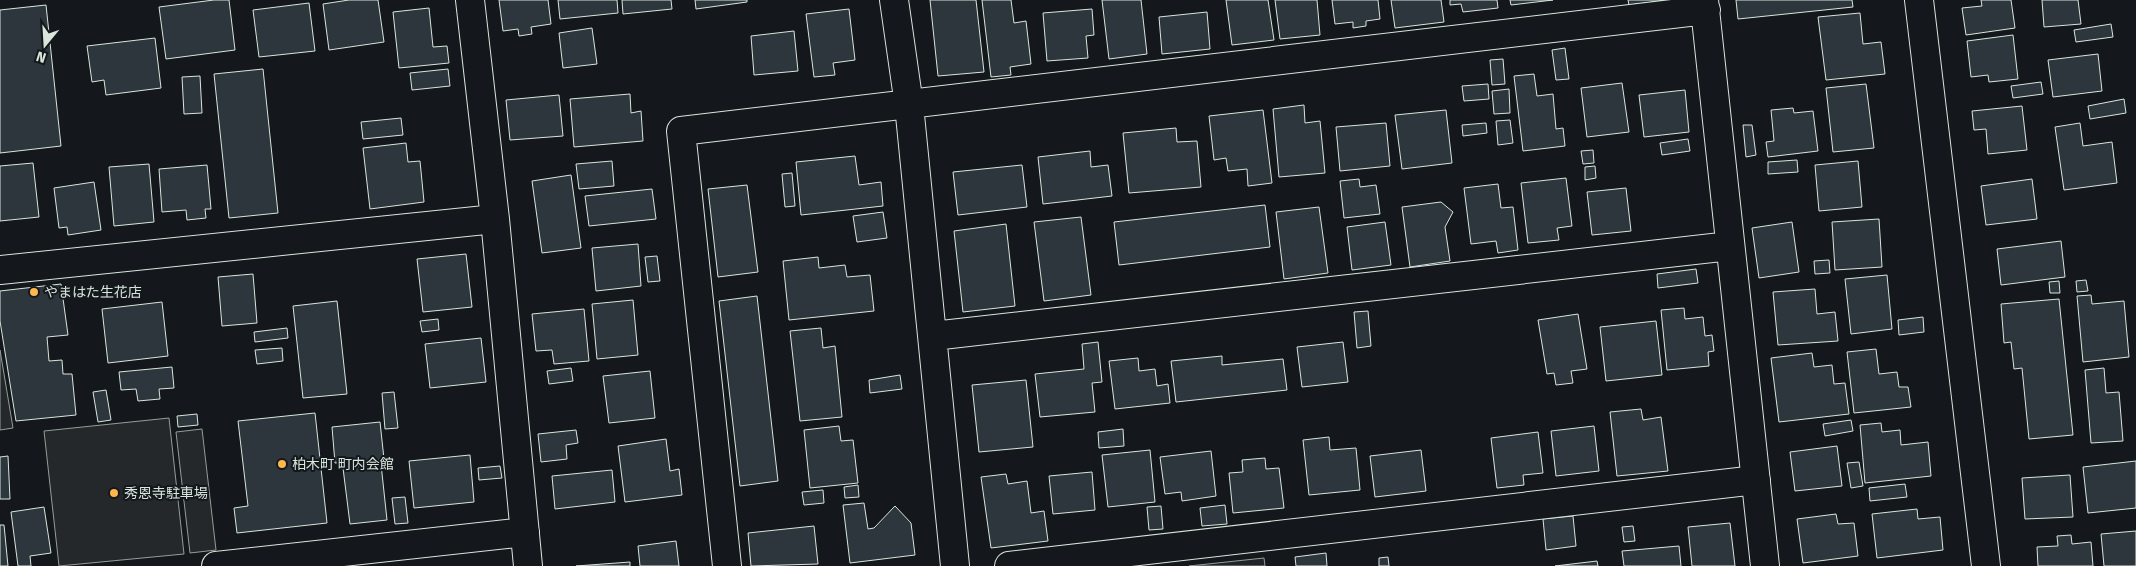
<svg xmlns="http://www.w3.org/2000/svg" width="2136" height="566" viewBox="0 0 2136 566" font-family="'Fira Sans','Noto Sans JP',sans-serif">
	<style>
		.green { fill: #202428; stroke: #939e99 }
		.parking { fill: #24282b; stroke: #939e99 }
		.building { fill: #2c363c; stroke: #d8e6dc }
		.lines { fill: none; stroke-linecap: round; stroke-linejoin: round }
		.street-casing { stroke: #d8e6dc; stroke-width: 30 }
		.secondary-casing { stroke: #d8e6dc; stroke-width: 30 }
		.street { stroke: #14181c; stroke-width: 28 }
		.secondary { stroke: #14181c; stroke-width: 28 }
		.poi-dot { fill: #ffb74d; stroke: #14181c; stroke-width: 2 }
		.labels { text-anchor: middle; stroke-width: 4; stroke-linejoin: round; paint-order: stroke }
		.poi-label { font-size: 14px; fill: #d8e6dc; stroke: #14181c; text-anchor: start }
	</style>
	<rect width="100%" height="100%" fill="#14181c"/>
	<path class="green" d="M1264 558 1265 566H1189Z"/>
	<path class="parking" d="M0 350 13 428 0 430Z
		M169 418 184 554 59 566 44 431Z
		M202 429 216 550 190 553 176 432Z"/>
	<path class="building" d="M214 0H229L235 50 166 59 159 7Z
		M349 0H378L384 42 329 50 323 4Z
		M499 0H548L551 24 531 27 532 34 519 36 518 29 503 31Z
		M558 0H617L618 13 560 19Z
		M622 0H671L672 9 623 14Z
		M695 0H747V2L696 9Z
		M930 0H976L984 72 938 76Z
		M982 0H1011L1014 23 1026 21 1031 64 1010 67 1011 75 991 77Z
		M1102 0H1141L1147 54 1109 59Z
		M1226 0H1268L1274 40 1232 45Z
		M1275 0H1317L1320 35 1280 39Z
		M1332 0H1378L1380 19 1366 21V26L1353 28V22L1335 24Z
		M1391 0H1441L1444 22 1395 28Z
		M1450 0H1497L1498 8 1463 12 1461 4 1450 5Z
		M1510 0H1553L1511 5Z
		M1628 0H1661V1L1629 5Z
		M1736 0H1852L1853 7 1738 19Z
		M1981 0H2011L2015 28 1966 35 1962 8 1982 6Z
		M2042 0H2078L2081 24 2044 27Z
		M309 3 315 51 259 57 253 10Z
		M46 5 61 146 0 153V10Z
		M429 8 433 47 447 46 449 63 399 68 393 12Z
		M849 9 855 60 833 63 835 75 814 77 806 14Z
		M1092 9 1094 35 1086 36 1088 58 1047 61 1043 13Z
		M1207 12 1210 49 1162 54 1159 17Z
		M1860 13 1863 44 1881 42 1885 74 1826 80 1818 17Z
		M2111 24 2113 37 2076 42 2074 30Z
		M592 28 597 64 563 68 559 33Z
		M794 31 798 71 754 75 751 36Z
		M2013 35 2018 79 1989 82 1988 75 1971 77 1967 41Z
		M155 38 161 88 106 95 104 80 92 82 87 46Z
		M1565 48 1569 79 1556 80 1552 50Z
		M2098 54 2102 91 2053 97 2048 60Z
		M1503 59 1505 84 1492 85 1490 60Z
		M263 69 278 213 229 218 214 74Z
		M448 69 450 86 412 90 410 73Z
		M1534 74 1537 96 1553 94 1556 129 1563 128 1565 146 1523 151 1514 76Z
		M200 76 202 113 184 114 182 77Z
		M2041 82 2043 94 2013 98 2011 86Z
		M1622 83 1629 132 1587 137 1581 88Z
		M1488 84 1489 99 1464 101 1462 86Z
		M1866 84 1874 148 1833 152 1826 88Z
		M1509 89 1510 113 1494 114 1492 91Z
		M1685 90 1689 132 1644 137 1639 95Z
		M630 94 631 113 641 111 643 141 574 147 570 99Z
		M559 95 563 136 510 140 506 100Z
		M2124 99 2126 113 2090 119 2088 106Z
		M1304 105 1305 123 1320 121 1325 173 1279 177 1273 109Z
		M2022 106 2027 150 1988 154 1986 129 1974 130 1972 111Z
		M1793 108 1794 113 1813 111 1818 151 1768 157 1766 142 1774 141 1771 110Z
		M1263 110 1272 183 1248 186 1247 169 1228 171 1226 158 1214 160 1209 116Z
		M1446 110 1452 163 1402 169 1395 115Z
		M401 118 403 135 363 139 361 122Z
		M1510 120 1513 143 1498 145 1496 121Z
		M1386 123 1390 166 1340 171 1336 127Z
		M1486 123 1487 133 1463 136 1462 125Z
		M2080 123 2083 146 2112 142 2117 183 2064 190 2055 127Z
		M1743 125H1752L1756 155 1746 157Z
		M1176 128 1177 142 1197 141 1201 187 1129 193 1123 133Z
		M1688 139 1690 151 1662 155 1660 143Z
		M406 143 408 162 420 161 424 202 370 209 363 148Z
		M1593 150 1594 163 1583 164 1581 151Z
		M1090 151 1091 167 1108 165 1112 196 1043 204 1038 157Z
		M855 156 859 185 881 182 883 206 801 215 796 162Z
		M1797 160 1798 172 1768 174V162Z
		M612 161 614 186 579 189 576 164Z
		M1858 161 1862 207 1819 211 1815 165Z
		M33 163 39 217 0 221V166Z
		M149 164 154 222 114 226 109 167Z
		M207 165 211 209H205L206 218 187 220 186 210 162 212 159 169Z
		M1022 165 1027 207 958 215 953 172Z
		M1595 166 1596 178 1585 180V167Z
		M792 173 795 206 785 207 782 174Z
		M571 175 581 248 542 253 532 181Z
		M1566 178 1572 226 1557 228 1559 240 1528 243 1521 183Z
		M1359 179 1360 187 1376 185 1380 214 1344 218 1340 181Z
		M2032 179 2037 219 1986 225 1981 186Z
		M94 182 101 230 68 235 67 227 59 228 54 188Z
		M1498 184 1501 208 1513 207 1518 250 1498 253 1496 241 1471 244 1464 188Z
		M747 185 758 272 718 277 708 189Z
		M1626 188 1631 231 1592 235 1587 192Z
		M652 189 656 219 589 226 585 196Z
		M1441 202 1453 212 1445 227 1450 261 1410 267 1402 207Z
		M1265 205 1270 247 1119 265 1114 222Z
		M1319 207 1328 273 1284 279 1276 212Z
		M883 212 887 238 857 242 853 216Z
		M1081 217 1091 295 1044 301 1034 222Z
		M1879 219 1882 267 1835 270 1832 222Z
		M1385 222 1391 265 1352 270 1347 227Z
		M1792 222 1799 272 1759 278 1752 228Z
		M1006 224 1015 306 963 312 954 231Z
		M2061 241 2065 277 2001 285 1997 249Z
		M638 244 641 286 596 291 592 248Z
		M466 254 472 307 423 312 417 259Z
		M657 256 660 281 648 282 645 257Z
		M818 257 819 268 845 265 847 277 870 275 874 311 789 320 783 261Z
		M1829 260 1830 273 1815 274 1814 261Z
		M1696 269 1698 283 1658 288 1657 274Z
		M253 274 257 323 222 326 218 277Z
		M1887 275 1892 329 1851 334 1845 279Z
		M2086 280 2088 291 2077 292 2076 281Z
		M2059 281 2060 293H2050L2049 282Z
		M61 284 68 335 47 337 49 361 62 360 63 374H72L76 415 16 421 0 321V291Z
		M1815 289 1817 314 1835 312 1838 341 1778 345 1773 292Z
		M2091 295 2092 304 2124 301 2129 357 2083 362 2077 296Z
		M757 296 778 481 740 486 719 301Z
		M2059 299 2073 435 2029 439 2022 368 2014 369 2011 342 2004 343 2001 304Z
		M633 300 638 355 597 359 592 304Z
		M337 301 347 394 303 398 293 306Z
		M162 302 168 356 108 363 102 309Z
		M1684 308 1685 319 1703 317 1705 336 1712 335 1714 351 1708 352 1709 366 1667 370 1661 310Z
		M584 309 589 361 554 364 552 350 536 351 532 314Z
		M1368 311 1371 346 1357 348 1354 312Z
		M1578 314 1587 369 1571 371 1573 383 1556 385 1554 373 1547 374 1538 320Z
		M1923 317 1924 332 1899 335 1898 320Z
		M438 319 439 330 422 332 420 321Z
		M1656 321 1662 375 1606 381 1600 327Z
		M287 328 288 338 255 342 254 332Z
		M821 328 823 348 835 346 842 417 800 421 790 331Z
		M481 338 486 382 430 388 425 344Z
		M1098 342 1102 382 1092 383 1095 412 1040 417 1035 374 1084 369 1082 344Z
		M1343 342 1348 382 1302 387 1297 347Z
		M282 348 283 361 257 364 255 350Z
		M1876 349 1879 374 1897 372 1899 387H1908L1911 407 1854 413 1847 352Z
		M1812 353 1814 367 1832 365 1834 384 1845 383 1849 414 1779 422 1771 358Z
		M1222 356V365L1283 359 1287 390 1176 402 1171 361Z
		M1138 358 1139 371 1155 369 1157 386 1168 384 1170 403 1115 409 1109 361Z
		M172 367 174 388 159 389 160 399 138 401 136 389 121 390 119 372Z
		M571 368 573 381 549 384 547 371Z
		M2104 368 2106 393 2119 392 2123 441 2091 443 2085 370Z
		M650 371 655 418 609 423 603 376Z
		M900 375 902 389 870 393 869 380Z
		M1026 380 1033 447 979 452 972 385Z
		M106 390 111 420 98 422 93 392Z
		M394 392 398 428 385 429 382 393Z
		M1641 409 1643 420 1661 417 1668 471 1617 476 1610 412Z
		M315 413 327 523 237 533 234 508 248 506 238 421Z
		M197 414 198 425 178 427 177 416Z
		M1851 420 1853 431 1825 436 1823 424Z
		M380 422 384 459 335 463 332 427Z
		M1881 423 1882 432 1900 430 1901 445 1928 442 1931 476 1865 483 1860 425Z
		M839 426 841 441 853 440 858 483 810 488 804 430Z
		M1594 426 1599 471 1556 476 1551 431Z
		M1123 429 1124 446 1099 448 1098 432Z
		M576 430 578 443 566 445 567 459 541 462 538 434Z
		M1538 432 1543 473 1523 475 1524 485 1497 488 1491 438Z
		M1329 437 1330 450 1356 448 1360 490 1309 495 1303 440Z
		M666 439 670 471 679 469 682 495 625 502 618 446Z
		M1837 446 1842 486 1795 491 1790 452Z
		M1150 450 1155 502 1108 507 1102 455Z
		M1421 450 1426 491 1375 497 1370 456Z
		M1211 451 1216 496 1182 501 1181 492 1165 494 1160 457Z
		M470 455 474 502 414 508 409 461Z
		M8 456 10 499H0V457Z
		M1265 458 1266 469 1279 468 1284 508 1233 513 1229 473 1243 472 1242 460Z
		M2136 461V508L2088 513 2083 467Z
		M1859 462 1863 486 1851 488 1847 463Z
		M381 464 387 520 350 524 343 468Z
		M500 466 502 478 479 480 478 468Z
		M612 470 615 502 555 509 552 476Z
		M1092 472 1095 510 1053 514 1049 476Z
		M1006 474 1008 484 1027 481 1031 513 1044 511 1048 541 991 548 981 477Z
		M2070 475 2073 517 2025 519 2022 478Z
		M1905 484 1907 497 1870 501 1869 488Z
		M858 485 859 497 845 498 844 487Z
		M823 490 824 503 804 505 802 492Z
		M405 497 408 523 395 524 392 498Z
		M864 503 868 529 874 528 895 506 911 523 915 555 850 563 843 505Z
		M1225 505 1227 524 1202 526 1200 508Z
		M1161 506 1163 529 1149 530 1147 507Z
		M44 507 51 553 30 556 31 566H18L11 512Z
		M1917 509 1918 519 1940 517 1943 550 1877 558 1872 514Z
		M1836 514 1838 524 1854 523 1858 556 1803 563 1797 519Z
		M1573 516 1576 546 1546 550 1543 519Z
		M1730 523 1735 566H1692L1688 527Z
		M0 525H4L8 566H0Z
		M814 526 818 564 751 566 748 533Z
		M1633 526 1635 541 1624 542 1622 527Z
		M2136 531V566H2104L2101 534Z
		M2071 535 2072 544 2091 542 2093 566H2038L2037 547 2058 546 2057 536Z
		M676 541 679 566H640L638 546Z
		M1679 546 1681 566H1624L1622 551Z
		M1326 553 1327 566H1296L1295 557Z
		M1388 557 1389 566H1379V558Z
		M1597 561 1598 566H1555Z
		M630 562V566H576Z"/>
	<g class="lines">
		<defs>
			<path id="street" d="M470 0 495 219 528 566
				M894 0 909 105 955 566
				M1704 0 1765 566
				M0 270 495 219
				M933 336 1730 246
				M216 566 525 532
				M727 566 681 131 1706 10
				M1009 566 1756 480"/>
			<path id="secondary" d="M1919 0 1986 566"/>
		</defs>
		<use href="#street" class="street-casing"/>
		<use href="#secondary" class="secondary-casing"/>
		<use href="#street" class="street"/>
		<use href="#secondary" class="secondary"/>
	</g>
	<g class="poi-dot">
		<circle cx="34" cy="292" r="5"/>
		<circle cx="282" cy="464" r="5"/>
		<circle cx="114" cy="493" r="5"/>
	</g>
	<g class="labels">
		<g class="poi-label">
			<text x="44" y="297">やまはた生花店</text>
			<text x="292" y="469">柏木町 町内会館</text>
			<text x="124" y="498">秀恩寺駐車場</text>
		</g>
	</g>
	<g transform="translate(45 45) rotate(198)" stroke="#14181c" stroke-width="4" paint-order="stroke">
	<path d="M0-4L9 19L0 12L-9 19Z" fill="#d8e6dc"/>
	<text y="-8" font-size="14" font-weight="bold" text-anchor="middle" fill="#d8e6dc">N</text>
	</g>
</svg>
